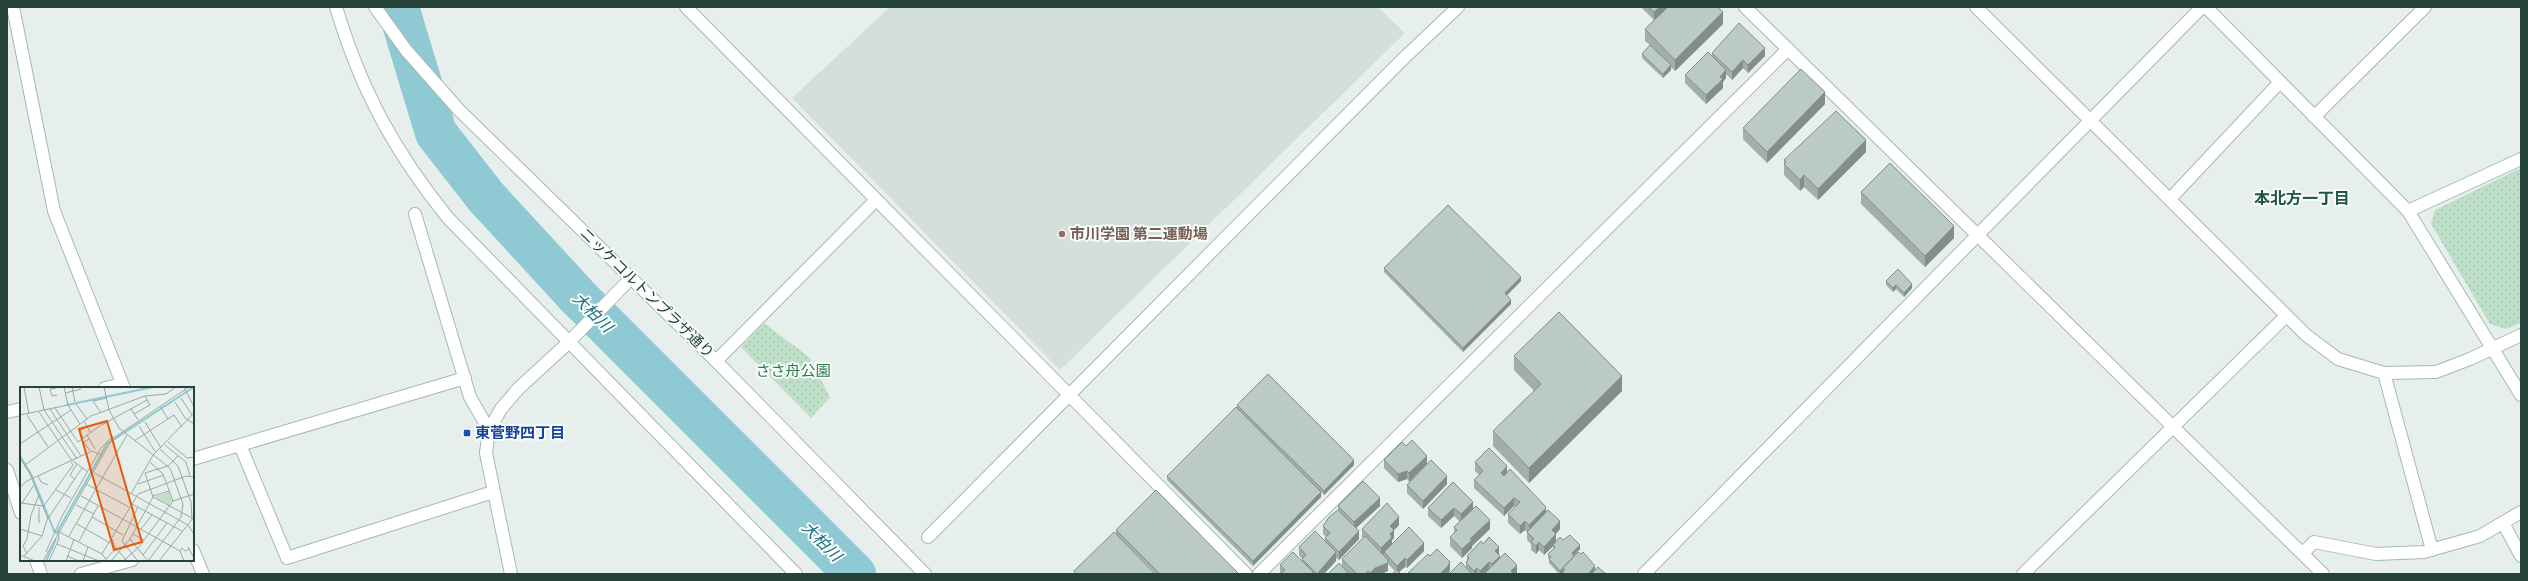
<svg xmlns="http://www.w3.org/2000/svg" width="2528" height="581" viewBox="0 0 2528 581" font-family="Commissioner,'Noto Sans JP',sans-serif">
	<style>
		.built { fill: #d4dfda }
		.park { fill: url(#park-dots) }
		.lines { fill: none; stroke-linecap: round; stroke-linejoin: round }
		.river { stroke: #8ec9d4; stroke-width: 42 }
		.minor-casing { stroke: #a8b8b2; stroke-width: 14 }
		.tertiary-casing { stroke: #a8b8b2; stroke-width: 14 }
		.minor { stroke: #fff; stroke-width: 12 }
		.tertiary { stroke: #fff; stroke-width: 12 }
		.wall { fill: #a1aea9 }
		.shaded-wall { fill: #838d89 }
		.building { fill: #bbcac4; stroke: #838d89 }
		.education-dot { fill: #8d6e63; stroke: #f7fbf9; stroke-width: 1.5 }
		.transit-dot { fill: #1a4fb4; stroke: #f7fbf9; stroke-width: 1.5 }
		.labels { text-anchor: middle; stroke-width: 4; stroke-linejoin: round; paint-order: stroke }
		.education-label { font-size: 15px; font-weight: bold; fill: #785e54; stroke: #f7fbf9; text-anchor: start }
		.street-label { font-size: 15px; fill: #24423a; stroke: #f7fbf9 }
		.park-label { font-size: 15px; fill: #2d7a4b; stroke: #f7fbf9 }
		.transit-label { font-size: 15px; font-weight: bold; fill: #164399; stroke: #f7fbf9; text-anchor: start }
		.neighbourhood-label { font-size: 16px; font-weight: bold; fill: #1f5548; stroke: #f7fbf9 }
		.water-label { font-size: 16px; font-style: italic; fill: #1c6f80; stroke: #f7fbf9 }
		.inset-river { fill: none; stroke: #8ec9d4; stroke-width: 2 }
		.inset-road { fill: none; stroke: #98aaa4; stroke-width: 1 }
		.view { fill: #e8590c; fill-opacity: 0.15; stroke: #e8590c; stroke-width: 2 }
		.inset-edge { fill: none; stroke: #24423a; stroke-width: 2 }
	</style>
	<defs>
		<pattern id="park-dots" width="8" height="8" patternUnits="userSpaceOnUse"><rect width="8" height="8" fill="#bfe0c8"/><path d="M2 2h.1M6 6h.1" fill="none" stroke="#a4c1ad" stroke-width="1.8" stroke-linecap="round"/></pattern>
	</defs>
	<rect width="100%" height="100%" fill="#e6efeb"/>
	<path class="built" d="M890 7H1378L1405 33 1060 370 792 98Z"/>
	<path class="park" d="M2521 168V323L2506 329 2490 324 2431 224 2435 210Z
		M764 323 809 357 830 397 811 418 741 347Z"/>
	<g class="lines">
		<path class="river" d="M398 7 436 133 486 197 578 297 855 574"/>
		<defs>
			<path id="minor" d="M13 7 54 211 124 388
				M686 7 1246 574
				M1976 7 2306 335 2338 359 2384 373 2436 372 2470 359 2521 335
				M2206 7 2408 211 2521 395
				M2314 117 2425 7
				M2170 199 2280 82
				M2408 211 2521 159
				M415 214 470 397 489 430
				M716 361 876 200
				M2384 373 2432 550
				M105 388 122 384
				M7 412 21 409
				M240 445 287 558 493 492
				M193 459 465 378
				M7 470 21 513
				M2503 523 2521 556
				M928 537 1404 58 1458 7
				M193 550 203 574
				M2303 553 2314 542 2376 554 2424 552 2480 536 2521 512
				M36 560 41 574
				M81 574 132 560
				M1259 574 1788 49
				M1644 574 2202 7
				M2023 574 2286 316"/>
			<path id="tertiary" d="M336 7C361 90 394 151 448 218L796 574
				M375 7 406 50 459 110 716 361 925 574
				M1745 7 2323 574
				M511 574 486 453 489 430 501 409 518 389 569 342 631 278"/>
		</defs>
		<use href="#minor" class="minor-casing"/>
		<use href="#tertiary" class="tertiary-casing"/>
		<use href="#minor" class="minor"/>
		<use href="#tertiary" class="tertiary"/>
	</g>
	<path class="wall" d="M1641 7H1668L1723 24 1675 71 1671 67V70L1663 78 1642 58V54L1651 46 1645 41V29L1654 20Z
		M1712 53 1765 56 1748 73 1743 68 1732 80 1726 74V78L1723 82V88L1706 104 1685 83V75L1712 57Z
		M1825 104 1767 163 1743 139V128Z
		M1866 152 1818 200 1804 187 1800 191 1784 175V160Z
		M1861 192 1954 238 1925 267 1861 204Z
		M1384 268 1521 281 1507 295 1511 304 1463 352 1384 272Z
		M1886 281 1912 288 1904 297 1896 289 1893 292 1886 285Z
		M1514 356 1622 391 1529 483 1493 446V431L1534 391 1514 370Z
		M1237 405 1354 465 1324 495 1315 486 1321 497 1253 566 1167 480V476L1237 409Z
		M1384 460 1427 464 1409 482 1407 479 1398 482 1384 468Z
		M1475 462 1507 472 1546 512 1560 529 1555 534 1556 542 1563 540 1580 549 1574 555 1595 570 1606 574H1559L1549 563V559L1548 558V554L1553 549V546L1544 555 1539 550 1536 554 1531 550V544L1527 540V532L1525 530 1520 534 1508 523V514L1516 507 1514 506 1504 516 1474 488V480L1479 475 1475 471Z
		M1447 484 1423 509 1407 493V485Z
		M1338 506H1380L1356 528 1359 539 1339 560 1336 558V561L1324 574H1280V565L1302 561V559L1299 555V547L1325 541V538L1326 537 1323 534V526L1338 511Z
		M1428 508H1473L1490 529 1472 546V548L1462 558 1450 546V537L1454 533V527L1460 522 1454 516 1441 528 1428 516Z
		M1399 525 1394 530V538L1392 540V544L1424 551 1407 568 1405 567 1395 571 1388 564V571L1381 574H1328L1342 566V559L1363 538 1362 537V529Z
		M1116 530 1239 574H1156L1116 534Z
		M1483 544 1499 555 1500 558 1517 573 1516 574H1449L1466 567V563L1467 561V556Z"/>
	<path class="shaded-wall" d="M1660 7H1668L1654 20V12Z
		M1723 12V24L1675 71V60Z
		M1765 48V56L1748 73V65Z
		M1743 60V68L1732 80V72Z
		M1671 65V70L1663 78V74Z
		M1726 70V78L1723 82V88L1706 104V95L1720 77Z
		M1825 92V104L1767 163V152Z
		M1866 140V152L1818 200V189Z
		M1804 175V187L1800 191V180Z
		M1954 226V238L1925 267V256Z
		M1521 277V281L1505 297V293Z
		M1912 284V288L1904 297V293Z
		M1896 285V289L1893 292V288Z
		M1511 300V304L1463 352V348Z
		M1622 376V391L1529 483V468Z
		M1427 456V464L1409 482V473Z
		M1354 460V465L1324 495V491Z
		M1507 466V474L1501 481V473Z
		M1407 471V479L1398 482V474Z
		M1447 476V484L1423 509V501Z
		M1321 492V497L1253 566V561Z
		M1380 498V506L1354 530V522Z
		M1514 498V506L1504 516V508Z
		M1473 502V510L1461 523V514Z
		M1454 508V516L1441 528V520Z
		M1546 508V517L1529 534V525Z
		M1399 517V525L1394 530V538L1392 540V545L1384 552V553L1381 556V548L1390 526Z
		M1490 520V529L1472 546V548L1462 558V549L1470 539Z
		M1525 521V530L1520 534V526Z
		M1560 521V529L1552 539V530Z
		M1359 531V539L1339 560V552Z
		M1556 534V543L1544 555V547Z
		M1539 542V550L1536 554V546Z
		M1424 543V551L1407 568V560Z
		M1580 545V549L1572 557V553Z
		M1499 547V555L1495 560V551Z
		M1336 552V561L1324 574H1317Z
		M1500 556V564L1492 572V564Z
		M1574 556 1563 568V572L1560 574V571Z
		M1405 558V567L1397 574V566Z
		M1450 562V570L1449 574H1440Z
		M1489 562V570L1485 574H1480V571Z
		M1388 563V571L1381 574H1370V573L1375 568Z
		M1517 565V573L1516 574H1511V571Z
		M1595 566V574H1588Z
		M1477 568V574H1474V571Z"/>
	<path class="building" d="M1649 7H1660L1654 12Z
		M1668 7H1717L1723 12 1675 60 1645 29Z
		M1739 23 1765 48 1748 65 1743 60 1732 72 1712 53Z
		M1650 45 1671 65 1663 74 1642 54Z
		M1708 52 1726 70 1720 77 1723 79 1706 95 1685 75Z
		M1801 69 1825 92 1767 152 1743 128Z
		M1836 111 1866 140 1818 189 1804 175 1800 180 1784 164 1786 162 1784 160Z
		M1890 163 1954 226 1925 256 1861 192Z
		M1448 205 1521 277 1505 293 1511 300 1463 348 1384 268Z
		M1898 269 1912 284 1904 293 1896 285 1893 288 1886 281Z
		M1559 312 1622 376 1529 468 1493 431 1541 384 1514 356Z
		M1268 374 1354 460 1324 491 1237 405Z
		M1236 407 1321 492 1253 561 1167 476Z
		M1412 440 1427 456 1409 473 1407 471 1398 474 1384 460 1402 442 1406 446Z
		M1489 448 1507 466 1501 473 1504 476 1510 469 1545 506 1546 508 1529 525 1525 521 1520 526 1508 514 1520 502 1514 498 1504 508 1474 480 1483 471 1475 462Z
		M1431 460 1447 476 1423 501 1407 485Z
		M1363 481 1380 498 1354 522 1338 506Z
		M1453 482 1473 502 1461 514 1454 508 1441 520 1428 508Z
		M1156 490 1239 574H1160L1116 530Z
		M1387 503 1399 517 1390 526 1394 530 1390 534 1392 537 1381 548 1362 529Z
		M1476 506 1490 520 1470 539 1472 540 1462 549 1450 537 1457 530 1454 527Z
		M1338 510 1359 531 1339 552 1325 538 1330 533 1323 526 1329 517Z
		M1548 510 1560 521 1552 530 1556 534 1544 547 1539 542 1536 546 1531 542 1534 539 1527 532Z
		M1409 527 1424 543 1407 560 1405 558 1397 566 1384 552Z
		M1315 531 1336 552 1317 574 1302 559 1306 555 1299 547Z
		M1114 532 1155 574H1076L1074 571Z
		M1570 535 1580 545 1572 553 1574 556 1560 571 1549 559 1551 557 1548 554 1555 547 1553 545 1560 537 1563 540Z
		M1365 536 1388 560V563L1375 568 1370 573 1368 571 1365 574H1357L1342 559Z
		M1489 537 1499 547 1495 551 1500 556 1492 564 1489 562 1480 571 1477 568 1474 571 1466 563 1469 558 1467 556 1481 541 1483 544Z
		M1437 549 1450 562 1448 566 1440 574H1407L1428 554 1430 556Z
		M1293 552 1313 572 1311 574H1280L1285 570 1280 565Z
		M1578 552 1581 554 1583 552 1595 566 1588 574H1561L1565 570 1563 568Z
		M1505 553 1517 565 1511 571 1514 574H1484Z
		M1461 562 1471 573 1470 574H1449Z
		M1339 563 1349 574H1328Z
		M1598 567 1606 574H1591Z
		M1397 570 1401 574H1392Z"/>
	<circle class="education-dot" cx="1062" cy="234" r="4"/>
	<rect class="transit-dot" x="463" y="429" width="8" height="8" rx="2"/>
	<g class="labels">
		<g class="education-label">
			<text x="1070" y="239">市川学園 第二運動場</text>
		</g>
		<g class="street-label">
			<text transform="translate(647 293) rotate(44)" y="5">ニッケコルトンプラザ通り</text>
		</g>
		<g class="park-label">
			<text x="793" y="376">ささ舟公園</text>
		</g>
		<g class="transit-label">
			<text x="475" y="438">東菅野四丁目</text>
		</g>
		<g class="neighbourhood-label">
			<text x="2302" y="204">本北方一丁目</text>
		</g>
		<g class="water-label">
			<text transform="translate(593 312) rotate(45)" y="6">大柏川</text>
			<text transform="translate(822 541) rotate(45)" y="6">大柏川</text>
		</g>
	</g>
	<g transform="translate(20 387)">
		<rect width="174" height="174" fill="#e6efeb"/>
		<path d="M149 105 152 113 149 118 134 110Z" fill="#bfe0c8"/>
		<path class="inset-river" d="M47 18 133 0M0 69 12 89 35 146M36 147 87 57 174 0M26 174 36 152"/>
		<path class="inset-road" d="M4 0 9 27M19 0 24 23 57 72M44 0 48 18 60 37M52 0 55 15M84 0 89 23 99 41 150 81 163 117 161 130 128 174M164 0 174 20M36 1 30 2 32 9 37 8M45 6 61 2M161 11 172 28M155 15 165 31 174 37M56 17 67 32M140 19 148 32M35 21 58 55 78 40 127 13M30 22 61 69M111 22 118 33M19 25 52 74M81 26 73 14 87 11M114 27 130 18 125 9M0 28 48 18M7 28 28 60M64 34 70 45M125 35 141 61M119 39 136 66M67 48 75 62M63 51 60 44 67 39M69 52 64 55 70 64M114 54 154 28 162 40M148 55 167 71 174 70M0 57 51 23M145 58 166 75 170 89M140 62 158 79 171 115 172 132M0 71 10 87 28 132M53 74 68 85M130 75 143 87 153 114M5 78 71 29 125 9 146 7 156 0M74 86 168 138 174 147M125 86 133 110 172 131M125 86 148 79 158 69M18 89 21 95 28 98M55 92 50 88 57 77M66 97 109 120M118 97 144 88M0 100 7 94 72 64 82 68M36 103 51 111M111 107 133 68 174 26M61 109 151 159M133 109 149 104M1 116 23 119M112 117 162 144M56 118 74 127M0 119 14 98M23 120 53 78 51 75M72 130 103 148M19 136V120M57 137 90 156M0 142 22 149M121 142 132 128M37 144 82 167 87 174M113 147 124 153M49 149 107 48M92 152 95 160 107 174M110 152 128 174M59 154 78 119M37 157 79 174M151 159 160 164 164 174M168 160 174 171M160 164 162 161 165 164 170 162M26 165 41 131 81 61 93 49M7 167 3 159 7 152 11 128 19 108M82 167 118 107 166 89 174 90M0 168 15 174M123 168 147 136M4 169 22 149 27 133 62 81M47 169 59 174M86 172 96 161M23 174 92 52 169 0M29 174 39 152 38 146M46 174 54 152M63 174 68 160M91 174 110 152 133 110M103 174 118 161 153 114 174 107M118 174 102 154 118 120M139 174 174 130"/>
		<path class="view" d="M87 34 122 155 94 163 59 42Z"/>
		<rect width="174" height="174" class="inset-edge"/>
	</g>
	<rect width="2528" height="581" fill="none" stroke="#24423a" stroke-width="16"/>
</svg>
